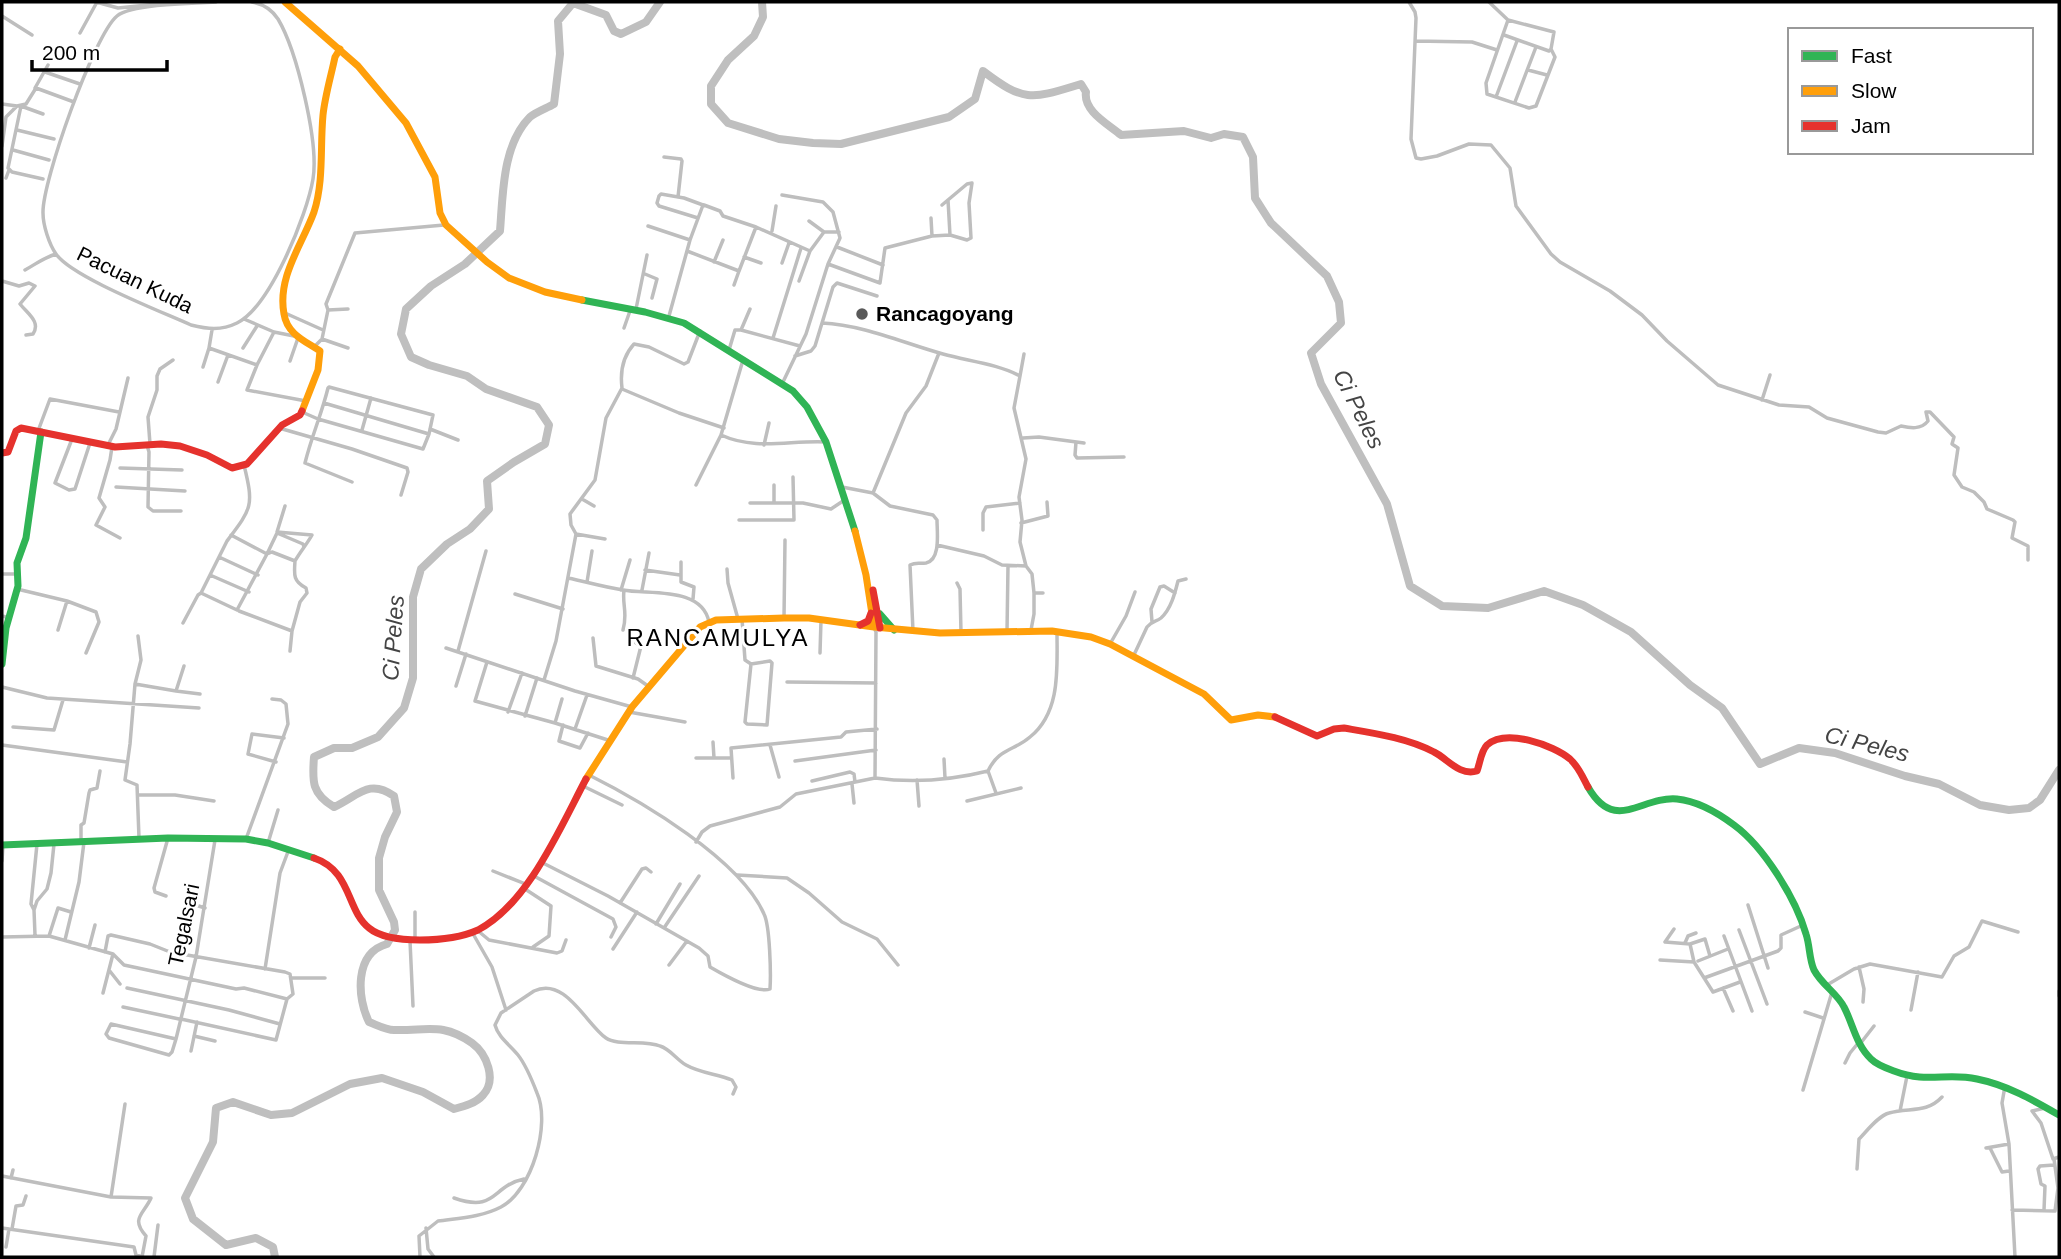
<svg xmlns="http://www.w3.org/2000/svg" width="2061" height="1259" viewBox="0 0 2061 1259" font-family="Arial,sans-serif">
	<style>
		.lines { fill: none; stroke-linecap: round; stroke-linejoin: round }
		.river { stroke: #bfbfbf; stroke-width: 8 }
		.street { stroke: #bebebe; stroke-width: 3.5 }
		.fast { stroke: #30b455; stroke-width: 7 }
		.slow { stroke: #ff9f0a; stroke-width: 7 }
		.jam { stroke: #e5322d; stroke-width: 7 }
		.poi-dot { fill: #595959; stroke: #fff; stroke-width: 2.5 }
		.labels { text-anchor: middle; stroke-width: 6; stroke-linejoin: round; paint-order: stroke }
		.street-label { font-size: 21px; fill: #000; stroke: #fff }
		.poi-label { font-size: 21px; font-weight: bold; fill: #000; stroke: #fff; text-anchor: start }
		.water-label { font-size: 23px; font-style: italic; fill: #444; stroke: #fff }
		.quarter-label { font-size: 24px; letter-spacing: 2px; fill: #000; stroke: #fff }
	</style>
	<rect width="100%" height="100%" fill="#fff"/>
	<g class="lines">
		<path class="river" d="M762 2 763 17 754 36 728 60 711 86V104L728 123 779 139 813 143 841 144 949 117 975 99 983 71C1025 103 1032 99 1081 84L1086 92C1083 111 1108 124 1121 135L1184 131 1211 138 1224 134 1243 137 1253 157 1255 198 1271 223 1327 276 1339 302 1341 323 1311 353 1321 384 1387 504 1410 586 1442 606 1488 608 1544 591 1583 605 1631 632 1690 685 1722 708 1760 764 1799 748 1835 753 1905 776 1939 784 1980 805 2009 810 2029 808 2040 800 2059 770
			M275 1257 273 1247 256 1238 226 1245 193 1219 185 1198 213 1142 216 1108 233 1102 271 1115 292 1113 350 1084 382 1078 423 1092 454 1109C465 1106 476 1103 483 1095 497 1080 487 1054 472 1043 442 1022 427 1031 394 1030 386 1030 377 1025 369 1022 357 998 354 953 387 944L395 930 394 922 379 890V858L385 837 397 812 394 796C369 778 358 796 334 807 312 794 312 782 314 757L334 748H352L378 737 404 708 413 678V597L421 569 447 544 470 529 489 509 487 481 514 462 545 444 549 425 537 407 486 389 467 376 429 365 411 357 401 334 406 309 431 286 465 264 500 231C503 195 502 145 530 117 536 112 547 108 554 104L560 54 558 21 573 3 606 15 614 31 621 34 646 22 660 2"/>
		<path class="street" d="M96 2 118 8 177 2
			M216 2C196 3 131 4 117 16 94 35 42 182 43 213 43 225 49 244 56 254 72 277 160 311 191 325 207 329 221 331 237 323 270 307 307 215 313 179 319 143 297 51 278 19 272 10 263 4 252 2
			M1409 2 1415 12 1416 18 1411 139 1416 158 1421 159 1437 156 1469 144 1491 145 1510 168 1516 206 1551 254 1560 262 1610 291 1642 315 1667 341 1718 385 1779 405 1809 407 1827 418 1878 432 1886 433 1901 426C1910 428 1921 430 1928 421L1926 412H1930L1954 437 1952 444 1958 448 1954 475 1962 487 1974 492 1984 502 1987 509 2013 520 2015 522 2012 538 2028 546V560
			M1489 2 1508 20 1486 83 1487 94 1529 108 1536 106 1555 57 1551 49
			M2 16 32 35
			M80 33 97 2
			M1504 35 1549 51 1551 49 1554 32 1508 20
			M1415 41 1472 42 1497 50
			M1528 70 1547 75
			M45 72 80 84
			M35 88 48 65
			M1496 97 1517 41
			M1515 102 1536 47
			M2 104 17 106 26 104 36 88 74 102
			M43 114 21 106 8 168 12 172 43 179
			M17 130 54 139
			M2 146 6 117 17 106
			M13 150 49 160
			M664 157 681 159 682 161 678 197
			M6 178 9 170
			M782 195 823 202 833 212 840 238 828 264 806 334 783 382
			M704 205 720 211 723 216 756 227
			M942 205 967 184 972 183 969 203 971 238 967 240 950 235
			M931 218 932 236
			M809 221 824 232
			M648 226 690 240
			M772 231 776 206
			M837 247 883 265
			M687 251 739 271 756 227 810 251 824 232H839
			M744 257 761 263
			M714 262 723 240
			M782 263 789 243
			M828 264 880 283 885 248 932 236 950 235 948 200
			M25 270C36 264 43 258 56 254
			M645 274 657 279 652 298
			M2 281 19 286 29 283 35 286 20 304C28 314 41 322 33 334L26 335
			M799 281 810 251
			M734 285 739 271
			M636 309 647 255
			M328 310 326 304 355 233 444 225
			M285 313 323 330
			M669 316 690 240 703 205 684 198 661 194 659 196 657 203 659 206 698 218
			M244 319 274 332 294 336
			M822 323C864 325 903 343 943 354 968 361 998 364 1020 376L1014 408 1026 459 1019 497 1022 520 1020 542 1026 566 1032 574 1034 593H1043
			M624 328 631 308
			M212 330 209 348 257 365 274 332
			M741 330 800 346
			M773 338 801 248
			M322 339 328 310 348 309
			M315 346 322 339 348 348
			M243 348 257 326
			M729 350 735 330H741L750 309
			M795 356 811 351 815 346 833 287 837 283 877 296
			M743 360 721 435C756 451 790 440 826 442
			M290 361 298 338
			M257 365 247 390 306 401
			M203 367 209 348
			M1020 376 1024 354
			M218 382 228 355
			M622 389 679 413 724 428
			M1762 400 1770 375
			M324 403 429 434
			M302 412 318 419 423 449 429 434 433 415 329 387 328 388C322 413 311 438 305 463L352 482
			M279 428 352 449 407 468 408 472 401 495
			M430 429 458 440
			M362 430 371 398
			M38 431 50 399 119 412
			M1023 438 1039 437 1084 443
			M72 439 55 483 69 490 75 489 90 443
			M1076 442 1075 455 1077 458 1124 457
			M150 444 148 417 157 390V376L160 369 173 360
			M108 445 116 429 128 378
			M147 445 149 452 148 507 153 511H181
			M764 445 769 423
			M112 447 110 460 99 498 105 507 96 525 120 538
			M120 468 182 470
			M696 485 721 435
			M116 487 185 491
			M842 487 873 493
			M582 499 594 506
			M750 503H803L831 509 846 499
			M774 503V485
			M739 520H794L793 477
			M1021 523 1048 516 1047 502
			M983 530V513L986 507 1020 503
			M277 532 312 535C307 544 300 552 295 561L272 552 267 554 277 533 303 544 304 547
			M277 532 285 506
			M576 534 605 539
			M231 535 267 554 237 610 201 593 227 541C252 508 254 506 244 465
			M937 545 984 556 1002 565 1026 566
			M219 557 258 575
			M681 562V582L694 587 693 599
			M727 569 728 583 738 619
			M645 570 680 575
			M2 574H17
			M210 575 249 592
			M568 578C587 582 604 587 623 590 649 595 702 586 709 622
			M587 582 592 551
			M957 583 960 589 961 633
			M17 589 67 601 96 612 99 622 86 653
			M621 590 630 560
			M642 590 649 553
			M515 594 563 609
			M239 611 292 631 300 602 307 593 306 588C293 581 294 575 295 561
			M2 616 10 618
			M784 618 785 540
			M742 619 745 660 751 664 770 661 772 663 767 725 747 724 745 722 751 664
			M1152 622 1151 609 1160 587 1164 586 1175 593
			M183 623 198 595 201 593
			M874 627 876 632 875 778C912 783 952 780 988 771 999 748 1014 751 1030 737 1061 712 1057 668 1057 633
			M58 630 67 601
			M623 630C628 612 622 606 624 590
			M1031 630 1034 614V593
			M913 631 910 565C916 562 919 564 926 563 941 560 937 532 937 520L933 515 890 506 873 493 906 413 926 386 939 353
			M1007 632 1008 566
			M593 638 596 666 638 679 648 686
			M1110 644 1126 616 1135 592
			M446 648 575 691 632 707
			M290 651 292 631
			M458 651 486 551
			M820 653 821 620
			M1133 657 1147 627C1152 621 1156 622 1161 618 1171 609 1175 593 1178 581L1186 579
			M487 662 475 701 555 723 611 741
			M633 678 641 646 636 643
			M544 680 556 641 576 534 571 525 570 514 595 480 606 418 622 388C620 372 623 356 634 344L649 347 684 364 688 362 700 331
			M787 682 876 683
			M135 684 141 660 138 636
			M456 686 466 654
			M2 687 47 698 199 708
			M176 691 200 694
			M508 712 522 673
			M629 712 685 722
			M525 716 537 678
			M555 723 562 699
			M563 725 559 741 580 748 588 733
			M13 727 54 730 63 700
			M575 729 587 695
			M713 742 714 758
			M2 745 127 762
			M770 745 779 777
			M696 758H731
			M944 759 945 778
			M795 761 876 750
			M276 762 248 754 252 734 284 738
			M988 771 996 793
			M733 778 731 748 841 737 846 732 877 729
			M917 780 919 806
			M812 781 850 772 854 774 855 782
			M852 784 854 803
			M583 786 622 805
			M139 795H175L214 801
			M967 801 1021 788
			M139 838 137 785 125 780 130 744 135 684 176 691 184 666
			M246 839 288 724 286 704 281 700 272 699
			M81 842V825L84 823 89 793 90 790 97 788 100 771
			M696 842 702 832 710 826 780 807 796 794 875 778
			M268 843 278 810
			M2 861 3 845
			M541 862 608 896 699 948 708 956 710 967C722 974 758 994 770 989 771 974 770 926 764 914 740 859 641 801 589 775
			M493 871 528 885
			M737 875 787 878 809 893 842 922 877 939 898 965
			M534 876 613 919 616 927 611 937
			M525 889 551 906 549 936 533 947
			M166 896 155 892 154 888 168 838
			M189 903 205 908
			M620 903 642 869 646 868 651 872
			M1748 905 1768 968
			M34 910 31 904 37 844
			M415 912V940
			M656 924 680 884
			M664 928 699 876
			M1674 929 1665 942 1690 944 1705 939 1710 956
			M477 930 489 940 557 953 562 951 566 940
			M1739 930 1767 1004
			M472 932 492 967 506 1010
			M35 935 34 910 37 901 47 889 51 873 54 844
			M49 936 58 908 71 912
			M1724 936 1752 1011
			M2 937 49 936 113 954 124 965 236 989 244 988 287 999
			M65 940 79 882 84 842
			M410 941 413 1006
			M1685 943 1688 936 1696 933
			M1690 944 1694 962 1713 992 1740 982
			M89 948 95 925
			M613 949 637 912
			M105 952 108 936 111 935 150 944 170 952 285 972 290 974 293 994 287 999 276 1040 181 1019
			M1660 960 1694 962
			M1698 961 1728 949
			M669 965 687 941
			M1859 967 1864 989 1863 1002
			M265 969 280 873 289 849
			M109 970 120 984
			M292 978H325
			M1704 978 1778 951 1781 948V935L1803 925
			M1827 985 1854 969 1870 964 1942 977 1954 956 1969 947 1982 921 2018 932
			M127 988 229 1010 280 1024
			M1723 988 1733 1011
			M2059 991V996
			M103 993 113 954
			M123 1007 179 1019
			M1911 1010 1918 972
			M1805 1012 1823 1018
			M194 1036 215 1041
			M176 1039 172 1052 169 1055 109 1038 106 1034 111 1024 176 1039 196 957 215 840
			M1860 1044 1874 1026
			M191 1051 197 1022
			M1845 1063 1850 1053 1859 1042
			M2005 1086 2002 1103 2009 1144 2015 1257
			M1803 1090 1832 992
			M2045 1108 2032 1111 2041 1123 2053 1159 2059 1157
			M1900 1111 1907 1076
			M1986 1148 2009 1144
			M1990 1148 2002 1172 2009 1171
			M1857 1169 1859 1139C1867 1131 1878 1116 1889 1113 1909 1107 1926 1114 1942 1097
			M2 1176 111 1197 125 1104
			M11 1178 13 1170
			M111 1197 151 1198C144 1214 130 1218 146 1236L142 1257
			M454 1198C497 1213 491 1186 524 1179
			M2012 1210 2055 1211 2058 1188 2054 1159
			M2044 1210 2045 1186 2041 1184 2038 1169 2040 1166 2054 1165
			M2 1228 134 1247 136 1255 143 1257
			M426 1228 428 1249 434 1257
			M12 1229 16 1206 23 1205 26 1196
			M6 1247 9 1229
			M154 1257 158 1225
			M420 1257 419 1236 438 1221C459 1218 482 1217 501 1207 532 1191 551 1124 537 1093 532 1080 526 1065 518 1055 510 1045 498 1037 495 1025L501 1013 534 991C565 976 586 1024 606 1038 617 1046 645 1040 660 1046 670 1049 676 1059 686 1065 700 1073 717 1074 732 1080L736 1087 733 1094"/>
		<path class="fast" d="M582 300 645 312 684 323 793 391 807 407 826 442 855 531
			M880 614 894 630
			M2 664 6 628 18 586 17 563 26 538 41 432
			M1588 787C1615 834 1641 796 1677 799 1697 801 1718 813 1734 825 1764 847 1796 899 1806 934 1810 946 1809 959 1814 970 1822 985 1837 993 1844 1007 1853 1024 1856 1045 1871 1059 1877 1065 1886 1068 1894 1071 1928 1084 1945 1072 1977 1079 2007 1085 2033 1100 2059 1115
			M2 845 168 838 246 839 268 843 314 858"/>
		<path class="slow" d="M285 2 358 66 406 123 435 177 440 213 446 225 487 262 509 278 545 292 582 300
			M302 411 318 370 320 351C305 341 287 334 284 314 277 277 302 245 314 212 324 181 320 147 323 115 325 96 331 76 335 57L340 49
			M855 531 866 575 874 627 940 633 1052 631 1091 637 1110 644 1204 694 1231 720 1258 715 1275 717
			M586 779 632 707 700 627 716 620 784 618H809L874 627"/>
		<path class="jam" d="M2 453 8 452 16 431 21 428 115 447 161 444 180 446 207 455 232 468 247 464 282 425 300 415 302 411
			M873 590 880 628
			M860 625 868 621 871 613
			M1275 717 1317 736 1334 729 1344 728C1373 733 1408 738 1434 752 1448 759 1459 776 1477 771 1480 763 1481 751 1487 745 1506 728 1553 745 1570 759 1579 767 1583 778 1588 787
			M314 858C352 871 346 910 369 928 381 938 405 940 420 940 439 940 460 938 478 930 528 904 560 828 586 779"/>
	</g>
	<circle class="poi-dot" cx="862" cy="314" r="7"/>
	<g class="labels">
		<g class="street-label">
			<text transform="translate(135 280) rotate(26)" y="7">Pacuan Kuda</text>
			<text transform="translate(184 925) rotate(-78)" y="7">Tegalsari</text>
		</g>
		<g class="poi-label">
			<text x="876" y="321">Rancagoyang</text>
		</g>
		<g class="water-label">
			<text transform="translate(1359 409) rotate(63)" y="8">Ci Peles</text>
			<text transform="translate(393 638) rotate(-86)" y="8">Ci Peles</text>
			<text transform="translate(1867 744) rotate(14)" y="8">Ci Peles</text>
		</g>
		<g class="quarter-label">
			<text x="718" y="646">RANCAMULYA</text>
		</g>
	</g>
	<rect width="2061" height="1259" fill="none" stroke="#000000" stroke-width="7"/>
	<rect x="1788" y="28" width="245" height="126" fill="#ffffff" stroke="#999999" stroke-width="2"/>
	<rect x="1802" y="51" width="35" height="10" fill="#30b455" stroke="#999999" stroke-width="2"/>
	<text x="1851" y="63" font-size="21" fill="#000000">Fast</text>
	<rect x="1802" y="86" width="35" height="10" fill="#ff9f0a" stroke="#999999" stroke-width="2"/>
	<text x="1851" y="98" font-size="21" fill="#000000">Slow</text>
	<rect x="1802" y="121" width="35" height="10" fill="#e5322d" stroke="#999999" stroke-width="2"/>
	<text x="1851" y="133" font-size="21" fill="#000000">Jam</text>
	<path d="M32 60v10h135v-10" fill="none" stroke="#000000" stroke-width="3.5"/>
	<text x="42" y="60" font-size="21" fill="#000000" stroke="#ffffff" stroke-width="5" paint-order="stroke">200 m</text>
</svg>
